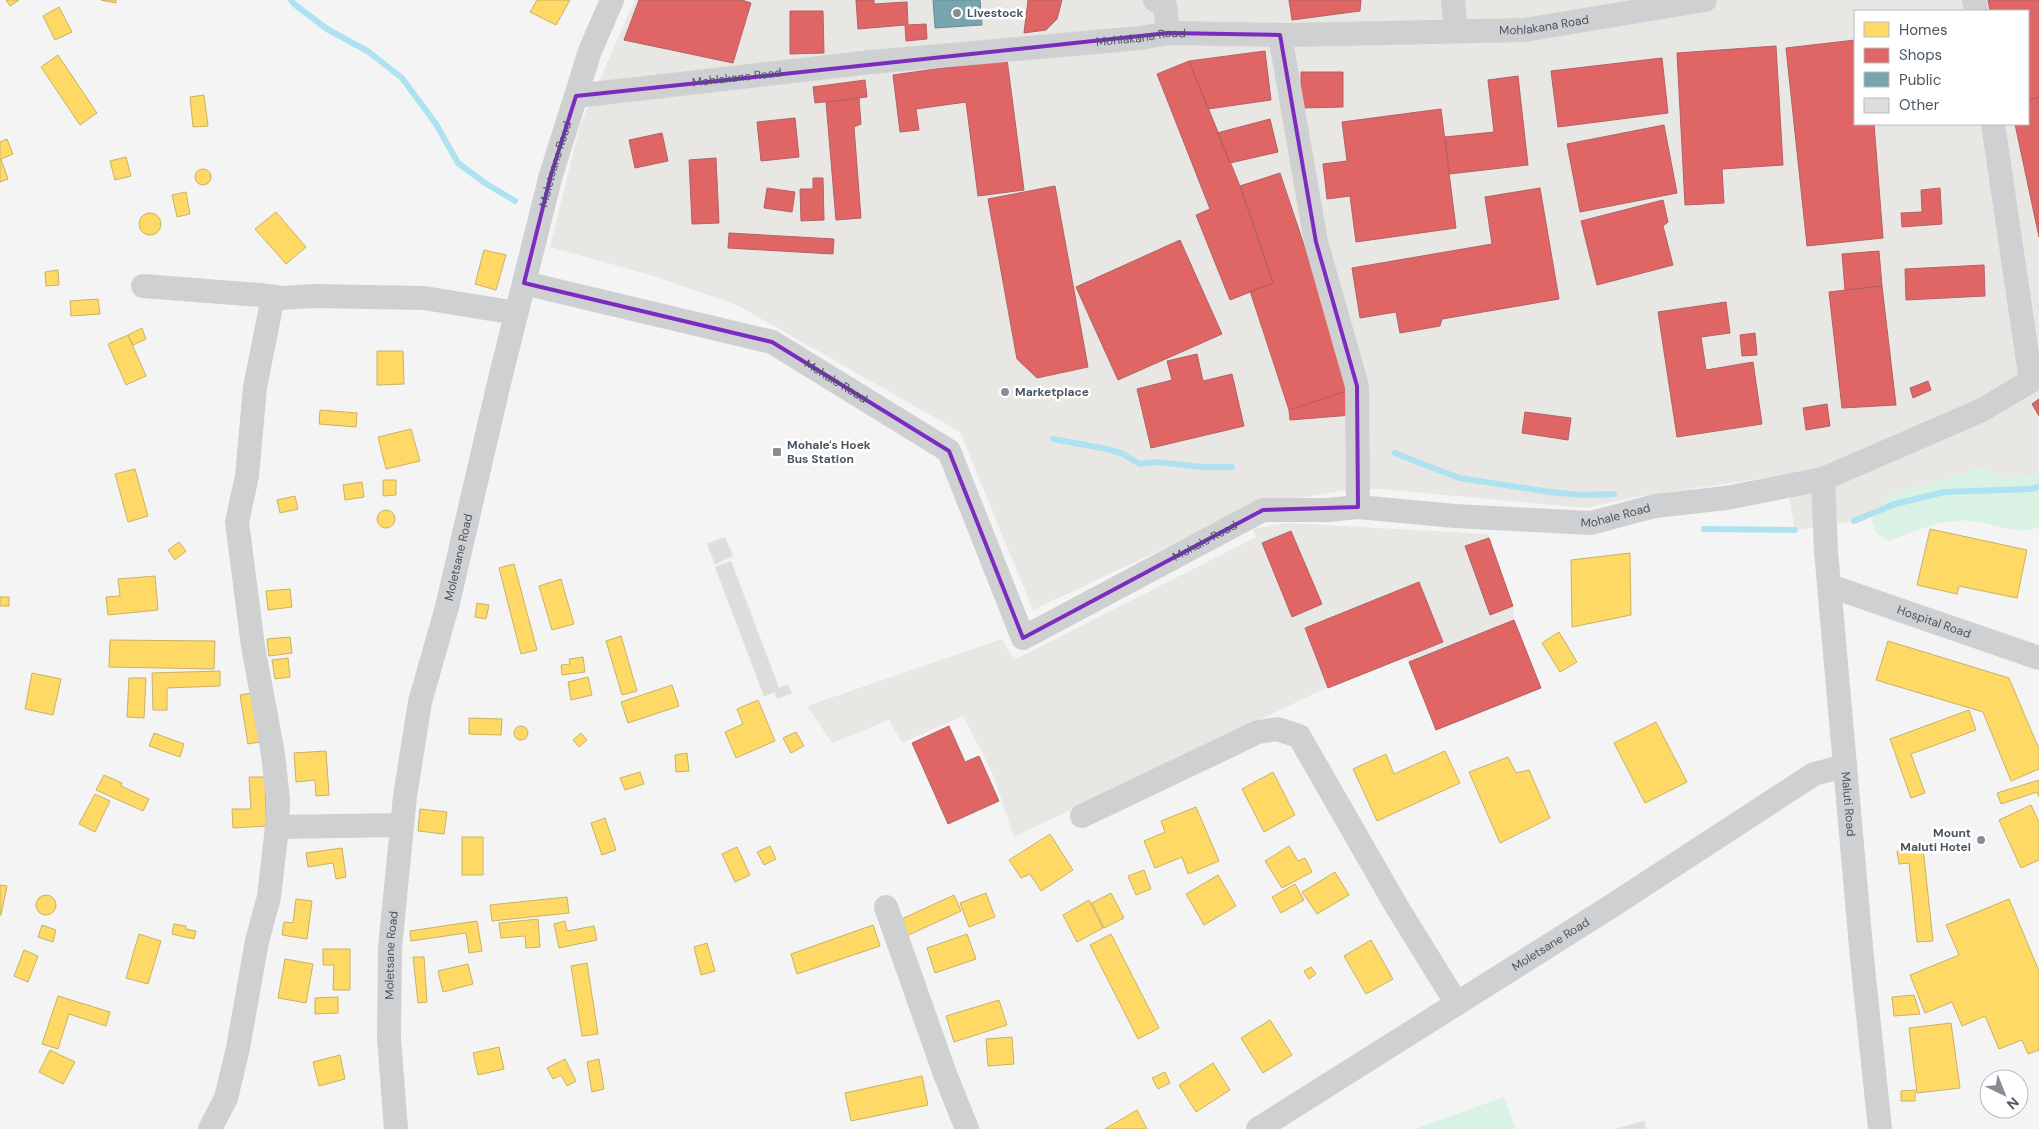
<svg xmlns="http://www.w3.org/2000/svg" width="2039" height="1129" viewBox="0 0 2039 1129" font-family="'DM Sans',sans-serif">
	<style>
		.commercial { fill: #e8e7e3; fill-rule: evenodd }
		.green { fill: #d9f2e3 }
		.homes { fill: #ffd966; stroke: #c9b264 }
		.shops { fill: #e06666; stroke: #b36164 }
		.public { fill: #76a5af; stroke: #698d98 }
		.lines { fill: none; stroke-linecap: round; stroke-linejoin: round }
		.stream { stroke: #aee2f0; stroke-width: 6 }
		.building { fill: #ddddde; stroke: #e5e6e7 }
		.minor { stroke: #ced0d2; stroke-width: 24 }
		.marked { fill: none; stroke: #7b2cbf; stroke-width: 4; stroke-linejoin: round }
		.poi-dot { fill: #868d94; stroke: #fff; stroke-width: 2 }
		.labels { text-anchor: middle; stroke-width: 5; stroke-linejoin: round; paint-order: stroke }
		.poi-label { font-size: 12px; font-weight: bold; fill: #4a5661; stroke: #fff; text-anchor: start }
		.street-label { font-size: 12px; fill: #4a5661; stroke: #fff }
	</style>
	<rect width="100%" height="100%" fill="#f4f4f4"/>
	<path class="commercial" d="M635 0H2039V487L1895 504 1854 521 1795 530 1785 475 1635 497 1586 508 1381 489 1347 490 1256 505 1033 610 960 432 737 305 654 276 550 247 580 125ZM1855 11H2028V124H1855Z
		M1287 523 1488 534 1513 606 1514 620 1541 688 1436 730 1406 657 1322 690 1014 837 992 772 963 716 902 743 889 720 832 743 807 706 1002 639 1014 660 1256 537 1252 529Z"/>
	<path class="green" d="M1982 467 2005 479 2039 474V527C2017 536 1993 523 1971 521 1942 518 1914 532 1888 541L1876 533 1871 520 1890 495Z
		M1504 1097 1516 1129H1415Z"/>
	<path class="homes" d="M6 0H19L10 6Z
		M101 0H116V3Z
		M537 0H570L556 25 530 12Z
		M59 7 72 32 55 40 43 16Z
		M58 55 97 113 80 125 41 67Z
		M204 95 208 126 193 127 190 97Z
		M7 139 13 154 1 159 8 179 0 182V142Z
		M126 157 131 176 115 180 110 161Z
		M195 177a8 8 0 1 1 16 0a8 8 0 1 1-16 0Z
		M186 192 190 214 177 217 172 195Z
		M276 212 306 247 286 264 255 229Z
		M139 224a11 11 0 1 1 22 0a11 11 0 1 1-22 0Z
		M484 250 506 255 496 290 475 284Z
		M58 270 59 285 46 286 45 272Z
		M98 299 100 314 71 316 70 301Z
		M142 328 146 339 133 345 128 335Z
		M128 335 146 376 126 385 108 344Z
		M377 351H403L404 384 377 385Z
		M320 410 357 413 356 427 319 424Z
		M411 429 420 461 386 469 378 437Z
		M135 469 148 516 128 522 115 474Z
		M383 480H396V495L383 496Z
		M362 482 364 497 345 500 343 485Z
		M295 496 298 509 280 513 277 500Z
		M377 519a9 9 0 1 1 18 0a9 9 0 1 1-18 0Z
		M1930 529 2027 550 2017 598 1959 586 1957 594 1917 585Z
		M179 542 186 551 175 560 168 550Z
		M1630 553 1631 615 1572 627 1571 560Z
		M514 564 537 650 521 654 499 568Z
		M155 576 158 610 108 615 106 597 120 596 118 579Z
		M561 579 574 624 552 630 539 586Z
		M290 589 292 607 268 610 266 591Z
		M0 597H9V606H0Z
		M477 603 489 605 486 619 475 617Z
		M1559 632 1577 662 1560 672 1542 643Z
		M621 636 637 691 622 695 606 641Z
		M290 637 292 653 269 656 267 639Z
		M110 640 215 641 214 669 109 667Z
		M1888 641 2009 678 2039 749V769L2011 781 1983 712 1876 680Z
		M583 657 585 672 562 675 561 665 570 664 569 659Z
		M288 658 290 677 275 679 272 660Z
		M220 671V686L167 688V710H153L152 673Z
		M32 673 61 679 53 715 25 709Z
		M588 677 592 695 571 700 568 682Z
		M129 678H146L144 718 127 717Z
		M672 685 679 706 628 723 621 702Z
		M258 692 266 741 248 744 240 695Z
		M758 700 775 741 736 758 725 732 743 724 737 709Z
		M1969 710 1976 730 1911 754 1925 793 1911 798 1890 739Z
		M469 718 502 719 501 735 469 734Z
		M1656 722 1687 782 1645 803 1614 743Z
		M514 733a7 7 0 1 1 14 0a7 7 0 1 1-14 0Z
		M796 732 804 746 791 753 783 738Z
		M154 733 184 744 180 757 149 746Z
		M581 733 587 740 579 747 573 740Z
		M326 751 329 795 316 796 315 780 296 782 294 753Z
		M1445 751 1460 783 1377 821 1353 769 1386 754 1394 774Z
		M687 753 689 771 676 772 675 755Z
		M1508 757 1516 773 1529 770 1550 818 1500 843 1469 772Z
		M640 772 644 784 625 790 620 778Z
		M1273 772 1295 815 1264 832 1242 789Z
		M104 775 122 783 121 786 149 799 143 811 96 790Z
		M249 777H265L266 826 233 828 232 809H251Z
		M2039 780V797L2037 792 2001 804 1997 793Z
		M95 794 110 801 95 832 79 824Z
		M2031 805 2039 822V860L2021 868 1999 820Z
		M1196 807 1219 861 1188 874 1182 857 1155 868 1144 841 1165 832 1161 821Z
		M420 809 447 812 444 834 418 831Z
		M605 818 616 850 602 855 591 823Z
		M1050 834 1073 870 1041 891 1030 874 1021 878 1009 860Z
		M462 837H483V875H462Z
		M770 846 776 859 764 865 757 852Z
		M1289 846 1298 861 1305 858 1312 872 1282 888 1265 861Z
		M737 847 750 875 735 882 722 854Z
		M342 848 346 877 336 879 333 863 308 867 306 853Z
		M1923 848 1933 941 1917 942 1909 863 1899 864 1897 851Z
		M1144 870 1151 889 1136 895 1128 876Z
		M1335 872 1349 895 1317 914 1302 892Z
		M1218 875 1236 906 1204 925 1186 894Z
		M1295 884 1304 900 1281 913 1272 897Z
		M0 885 7 886 1 915H0Z
		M986 893 995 917 969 927 960 903Z
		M1111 893 1124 918 1104 928 1092 903Z
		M954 895 961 911 902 938 895 922Z
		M36 905a10 10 0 1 1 20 0a10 10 0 1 1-20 0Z
		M567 897 569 913 492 921 490 905Z
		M296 899 312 901 307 939 282 935 284 922 293 923Z
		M2009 899 2039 971V1050L2028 1054 2022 1040 1999 1049 1985 1016 1962 1026 1952 1002 1925 1013 1910 975 1959 955 1946 925Z
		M1089 900 1103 928 1077 942 1063 915Z
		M538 919 540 947 526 948 525 936 501 938 499 923Z
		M477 921 482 951 469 953 466 933 411 941 410 931Z
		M565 921 567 931 594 926 597 940 559 948 554 924Z
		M174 924 186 926V929L196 931 194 939 172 934Z
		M42 925 56 930 53 942 38 937Z
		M873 925 880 946 797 974 791 954Z
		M139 934 161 941 148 984 126 978Z
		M967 934 976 959 935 973 927 948Z
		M1111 934 1159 1028 1138 1039 1090 945Z
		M1371 940 1393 979 1366 994 1344 956Z
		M707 943 715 971 701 975 694 947Z
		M323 949H350V990H333L334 965H323Z
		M24 950 38 956 28 982 14 976Z
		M413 957H424L427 1002 418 1003Z
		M285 959 313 964 306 1003 278 998Z
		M587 963 598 1034 582 1036 571 966Z
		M468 964 473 984 443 992 438 971Z
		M1311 967 1316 974 1309 979 1304 971Z
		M1914 995 1920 1014 1894 1016 1892 997Z
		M58 996 110 1012 106 1026 69 1014 58 1049 42 1044Z
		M338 997V1013L315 1014V998Z
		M999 1000 1007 1025 954 1042 946 1016Z
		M1270 1020 1292 1055 1263 1073 1241 1038Z
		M1951 1023 1960 1088 1917 1093 1909 1028Z
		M1012 1037 1014 1064 988 1066 986 1039Z
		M499 1047 504 1069 478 1075 473 1053Z
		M50 1050 75 1062 63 1084 39 1072Z
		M340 1055 345 1079 319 1086 313 1062Z
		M565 1059 576 1081 567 1086 561 1075 553 1079 547 1068Z
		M599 1059 604 1089 592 1092 587 1062Z
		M1213 1063 1230 1090 1196 1112 1179 1085Z
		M1165 1072 1170 1083 1158 1089 1152 1078Z
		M922 1076 928 1105 851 1121 845 1093Z
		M1915 1090V1101H1901V1091Z
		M1137 1110 1147 1129H1105Z"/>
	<path class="shops" d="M639 0H742L751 3 733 63 624 40Z
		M856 0H874V4L907 2 908 25 926 24 927 39 906 41 905 25 858 29Z
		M1028 0H1062L1057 19 1046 30 1024 33Z
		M1289 0H1361L1360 11 1292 20Z
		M1988 0H2039V97L2028 100V11H1990Z
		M790 11H823L824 53 790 54Z
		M1855 40V124H1874L1883 238 1807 246 1786 48Z
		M1776 46 1783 165 1722 169 1724 203 1685 205 1677 53Z
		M1265 51 1271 100 1208 109 1189 61Z
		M1662 58 1668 113 1558 127 1551 71Z
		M1007 59 1024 190 978 196 966 102 916 109 919 130 900 132 893 75Z
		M1189 61 1240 186 1273 283 1230 300 1196 215 1210 209 1157 74Z
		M1301 72H1343V107L1301 108Z
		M1518 76 1528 165 1449 174 1445 137 1494 132 1488 80Z
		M865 80 867 97 815 103 813 87Z
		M2039 97V237L2015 124H2028V100Z
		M859 98 861 124 854 127 861 218 836 220 826 102Z
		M1441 109 1456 228 1356 242 1350 196 1327 199 1323 164 1347 161 1342 122Z
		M795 118 799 157 761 161 757 122Z
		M1270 119 1278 152 1230 163 1217 133Z
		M1664 125 1677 193 1580 212 1567 144Z
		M662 133 668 161 635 168 629 140Z
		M716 158 719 223 692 224 689 160Z
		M1280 173 1352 389 1289 410 1250 291 1273 283 1240 186Z
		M813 178H823L824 220 801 221 800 189H813Z
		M1055 186 1088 367 1037 378 1017 359 988 199Z
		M767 188 795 192 792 212 764 208Z
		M1540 188 1559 299 1442 319 1440 326 1400 333 1396 312 1360 318 1352 268 1492 244 1485 197Z
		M1940 188 1942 224 1902 227 1901 213 1922 212 1921 190Z
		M1663 200 1668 222 1663 226 1673 265 1597 285 1581 221Z
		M729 233 834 239 833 254 728 248Z
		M1180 240 1222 334 1118 380 1076 287Z
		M1879 251 1882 286 1845 290 1842 254Z
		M1984 265 1985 296 1906 300 1905 269Z
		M1882 286 1896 405 1842 408 1829 292Z
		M1726 302 1730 333 1701 337 1706 370 1753 362 1762 424 1677 437 1658 312Z
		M1755 333 1757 355 1742 356 1740 335Z
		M1197 354 1203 381 1232 374 1244 426 1151 448 1137 389 1172 380 1167 361Z
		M1928 381 1931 390 1913 398 1910 388Z
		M1352 389V415L1290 420 1289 410Z
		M2039 399V416L2032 404Z
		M1827 404 1830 426 1806 430 1803 408Z
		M1525 412 1571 418 1568 440 1522 433Z
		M1291 531 1322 604 1292 617 1262 543Z
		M1489 538 1513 606 1490 615 1465 546Z
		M1419 582 1443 642 1328 688 1305 628Z
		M1514 620 1541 688 1436 730 1409 662Z
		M949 726 965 762 979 756 999 801 948 824 912 743Z"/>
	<path class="public" d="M933 0H980L982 25 935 28Z"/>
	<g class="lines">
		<path class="stream" d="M291 0 294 4 327 29 369 52 402 78 436 124 458 163 485 183 515 201
			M1053 439 1107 449 1121 453 1140 464 1156 462 1202 467H1232
			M1395 453 1459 478 1550 492 1582 495 1614 494
			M1854 521 1895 504 1944 492 2031 489 2039 487
			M1704 529 1795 530"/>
	</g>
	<path class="building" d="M725 537 733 556 715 564 707 544Z
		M731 561 779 688 788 685 792 693 777 699 775 692 764 696 715 567Z
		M1644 1121 1646 1129H1615Z"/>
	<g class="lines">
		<g class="minor">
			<path d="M1155 0 1165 6 1168 33"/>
			<path d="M1453 0 1456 31"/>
			<path d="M1974 0 1976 11"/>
			<path d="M1280 35 1316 242 1357 386 1358 507"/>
			<path id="s1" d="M576 96 871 62 1141 38 1168 33 1292 35 1525 30 1705 0"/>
			<path d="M1993 124 2031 381"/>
			<path id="s2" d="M524 283 772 342 949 451 1023 638 1263 510H1327L1358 507 1455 516 1591 523 1655 506 1726 498 1823 479 1982 410 2039 376"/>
			<path d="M143 286 260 295 282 298 314 296 424 298 516 313"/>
			<path id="s3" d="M1823 479 1826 551 1862 958 1880 1129"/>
			<path id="s4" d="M1830 586 2039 658"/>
			<path d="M1082 816 1258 732 1277 729 1299 736 1397 907 1457 1004"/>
			<path d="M277 827 402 825"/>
			<path d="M886 907 945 1074 967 1129"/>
			<path d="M210 1129 226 1098 238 1048 257 941 269 897 277 827 278 799 273 754 253 646 237 522 247 476 255 387 273 297"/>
			<path id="s5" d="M396 1129 389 1038 390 948 405 796 420 702 447 607 499 383 551 175 590 51 612 0"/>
			<path id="s6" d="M1258 1129 1610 907 1814 774 1845 766"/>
		</g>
	</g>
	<path class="marked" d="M1168 33 1280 35 1316 242 1357 386 1358 507 1263 510 1023 638 949 451 772 342 524 283 551 175 576 96Z"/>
	<g class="poi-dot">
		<circle cx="957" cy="13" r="5"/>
		<circle cx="1005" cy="392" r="5"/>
		<rect x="772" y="447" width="10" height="10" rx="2.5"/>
		<circle cx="1981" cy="840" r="5"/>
	</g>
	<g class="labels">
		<g class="poi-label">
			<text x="967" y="17">Livestock</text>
			<text x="1015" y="396">Marketplace</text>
			<text x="787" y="449">Mohale's Hoek<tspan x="787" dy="14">Bus Station</tspan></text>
			<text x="1971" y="837" text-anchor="end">Mount<tspan x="1971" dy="14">Maluti Hotel</tspan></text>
		</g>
		<g class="street-label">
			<text dy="4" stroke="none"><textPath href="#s1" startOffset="972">Mohlakana Road</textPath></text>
			<text dy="4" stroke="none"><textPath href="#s1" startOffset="568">Mohlakana Road</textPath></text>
			<text dy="4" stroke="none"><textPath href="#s1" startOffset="162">Mohlakana Road</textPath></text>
			<text dy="4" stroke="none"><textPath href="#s5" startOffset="984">Moletsane Road</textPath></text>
			<text dy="4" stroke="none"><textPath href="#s2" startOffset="330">Mohale Road</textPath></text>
			<text dy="4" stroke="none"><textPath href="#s2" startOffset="1290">Mohale Road</textPath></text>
			<text dy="4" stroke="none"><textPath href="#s2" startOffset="870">Mohale Road</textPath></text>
			<text dy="4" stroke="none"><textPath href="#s5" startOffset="579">Moletsane Road</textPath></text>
			<text dy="4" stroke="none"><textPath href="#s4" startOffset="110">Hospital Road</textPath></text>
			<text dy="4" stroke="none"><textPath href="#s3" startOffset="326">Maluti Road</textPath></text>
			<text dy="4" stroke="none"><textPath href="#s6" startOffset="346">Moletsane Road</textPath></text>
			<text dy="4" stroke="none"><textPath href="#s5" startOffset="174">Moletsane Road</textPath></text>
		</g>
	</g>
	<rect x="1854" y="10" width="175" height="115" fill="#ffffff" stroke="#b7bbc0"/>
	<rect x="1864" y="22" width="25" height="15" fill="#ffd966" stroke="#b7bbc0"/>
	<text x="1899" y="35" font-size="15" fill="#4a5661">Homes</text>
	<rect x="1864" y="48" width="25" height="15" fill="#e06666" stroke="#b7bbc0"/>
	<text x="1899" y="60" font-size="15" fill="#4a5661">Shops</text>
	<rect x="1864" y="72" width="25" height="15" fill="#76a5af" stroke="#b7bbc0"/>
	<text x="1899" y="85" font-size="15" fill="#4a5661">Public</text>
	<rect x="1864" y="98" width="25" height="15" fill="#ddddde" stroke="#b7bbc0"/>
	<text x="1899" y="110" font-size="15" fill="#4a5661">Other</text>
	<g transform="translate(2004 1094) rotate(137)"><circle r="24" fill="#ffffff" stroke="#b7bbc0"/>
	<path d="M0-4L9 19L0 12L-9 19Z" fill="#868d94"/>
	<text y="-8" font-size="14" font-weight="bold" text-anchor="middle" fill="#4a5661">N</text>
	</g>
</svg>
